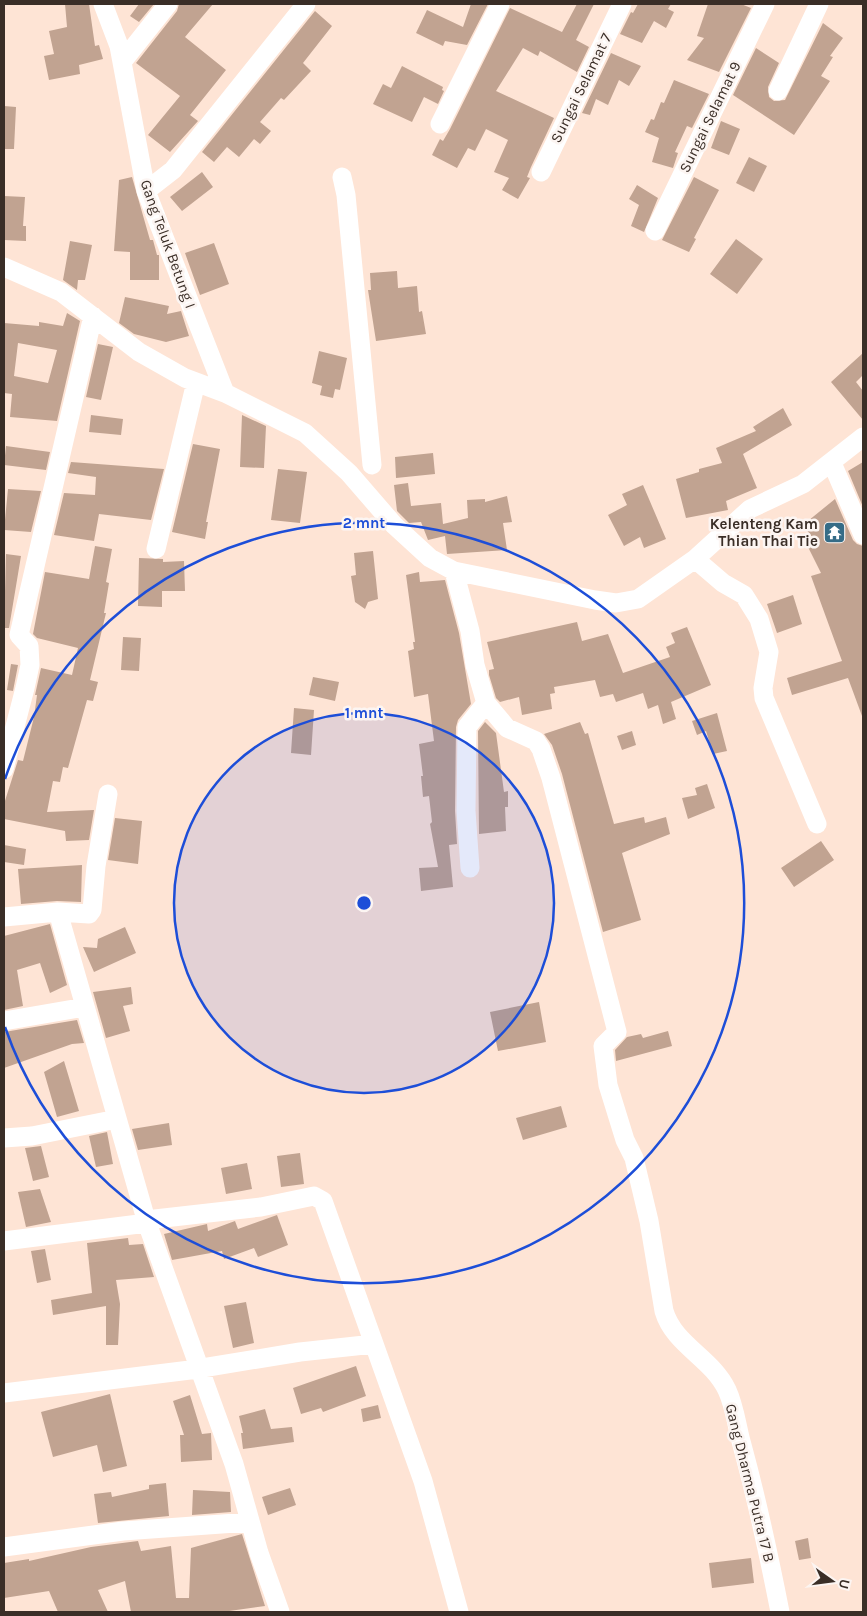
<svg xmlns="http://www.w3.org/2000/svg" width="867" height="1616" viewBox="0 0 867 1616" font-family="Karla,sans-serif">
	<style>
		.building { fill: #c1a391; fill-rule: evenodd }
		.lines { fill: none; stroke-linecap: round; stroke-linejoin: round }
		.minor { stroke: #fff; stroke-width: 19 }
		.ring { fill: none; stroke: #1d4ed8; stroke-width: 2.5 }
		.labels { text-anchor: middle; stroke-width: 5; stroke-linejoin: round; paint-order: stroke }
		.street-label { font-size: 15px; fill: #3a2e27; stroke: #fcf5f2 }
		.poi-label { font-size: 15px; font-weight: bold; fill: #3a2e27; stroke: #fcf5f2; text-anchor: end }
		.centre { fill: #1d4ed8; stroke: #fcf5f2; stroke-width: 2.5 }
		.ring-label { font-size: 15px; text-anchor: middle; font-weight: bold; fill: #1d4ed8; stroke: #fcf5f2; stroke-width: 5; stroke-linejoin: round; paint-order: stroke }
	</style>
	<rect width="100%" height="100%" fill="#fee4d5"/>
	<path class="building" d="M65 4H89L95 46 99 45 103 59 79 65 80 74 49 80 44 56 54 54 49 31 67 27Z
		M139 4H154L139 22 130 16Z
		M179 4H213L185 37 226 70 190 115 198 121 170 152 148 135 180 96 136 63 177 11Z
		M471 4H488L467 45 445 41 443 46 416 33 427 10 463 27Z
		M577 4H594L576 40 589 47 577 72 540 51 538 56 523 48 496 91 554 118 531 167 527 177 530 178 518 199 502 190 509 178 494 172 508 140 486 129 475 151 468 148 457 168 432 155 440 139 443 141 450 129 510 8 562 32Z
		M638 4H671L668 9 674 12 666 28 654 21 642 43 620 34 631 12 633 13Z
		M708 4H741L751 8 719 72 687 60 704 38 697 36Z
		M315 11 332 26 303 63 311 71 284 100 281 98 260 122 271 131 260 144 254 139 239 157 227 147 214 162 202 152Z
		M823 23 843 38 830 56 833 57 821 76 830 81 794 135 733 95 756 48 779 63 768 87 769 97 774 101 785 100Z
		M611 53 641 66 629 86 619 80 608 105 596 99 590 115 582 113Z
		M402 66 443 87 442 90 444 91 438 104 424 97 412 122 373 104 383 84 391 88Z
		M674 80 709 94 692 128 687 126 675 152 678 153 673 168 652 162 659 138 645 132 651 119 654 120 661 102 664 103Z
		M4 106 16 107 14 149H4Z
		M721 121 740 129 729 155 711 148Z
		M749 157 767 166 754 192 736 183Z
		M202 172 213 187 182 211 170 197Z
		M132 177 150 240H153L157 255H159V280H130V252L114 251 119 180Z
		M694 177 719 190 694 238 696 239 689 252 662 240Z
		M637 185 658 198 644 232 631 226 639 205 629 199Z
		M4 196 25 197 23 226H26V241L4 240Z
		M736 239 763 259 737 294 710 274Z
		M70 241 92 245 85 280H78L77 290 63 280Z
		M214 243 229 284 200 295 185 253Z
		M397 271 398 288 417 286 419 312 422 311 426 334 376 341 368 290H371L370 273Z
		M125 297 169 306 167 314 181 311 189 336 166 342 134 334 119 323Z
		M67 313 80 321 57 421 10 417 12 394 4 393V323L39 326V322L63 326ZM18 343 57 350 48 383 14 376Z
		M98 344 113 347 101 400 86 397Z
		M319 351 347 358 340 390 335 389 333 398 320 395 322 386 312 383Z
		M863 353V375L856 382 863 391V420L831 382Z
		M783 408 792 425 743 454 757 488 726 501 728 510 686 518 676 479 699 472V469L722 463 716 448 756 431 753 427Z
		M91 415 123 419 121 435 89 432Z
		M242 415 266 426 264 468 240 467Z
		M193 444 220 449 206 522H208L205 539 172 532Z
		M6 446 50 452 46 470 4 465Z
		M433 453 435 474 396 478 395 457Z
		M71 462 164 469 151 520 99 514 94 541 54 535 64 493 95 495 96 477 68 473Z
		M863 462V507L848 471Z
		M278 469 307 472 300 523 271 520Z
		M408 483 411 506 441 503 443 524 468 518 467 500 485 499V502L507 496 512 522 503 523 507 550 447 554 445 536 428 540 421 522 409 523 397 511 394 485Z
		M643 485 666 539 644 548 640 537 624 546 608 515 627 505 622 494Z
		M8 489 41 491 31 532 4 530Z
		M835 499 853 540 857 544 863 546 862 716 848 678 792 695 787 678 842 661 811 576 821 573 807 545 815 541 803 525Z
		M95 546 112 549 106 582 109 583 104 613H106L90 680 98 682 93 701 87 700 68 768 63 767 60 782 53 781 47 812 94 810 89 840 66 841 65 831 4 819V804L18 760 23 761 34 717 37 695H35L41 668 72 675 78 648 37 638 33 634 45 572 89 579Z
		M373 551 378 599 368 602 365 609 355 602 351 576 356 575 354 553Z
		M6 554 21 556 9 628H4Z
		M139 558 163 559V562L184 561 185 591H162V607L138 606Z
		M419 572 420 582 445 580 459 633 471 704 458 720 456 727 455 811 457 844 449 845 453 887 421 891 419 868 438 867 430 824 432 822 429 796 423 797 421 776H423L419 744 434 741 428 694 414 697 408 651 414 649 413 642H415L406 575Z
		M793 595 802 624 777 633 767 604Z
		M577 622 582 641 608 634 623 673 670 657 666 647 675 643 671 633 687 627 711 685 671 702 676 719 663 724 658 705 648 709 643 693 616 702 613 694 600 697 595 680 554 687 555 693 550 694 552 709 522 715 519 697 500 702 496 698 489 675V670L494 669 487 642Z
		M123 637 141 638 139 671 121 670Z
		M11 664 18 665 13 691 7 690Z
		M313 677 339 682 335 701 309 695Z
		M294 708 314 710 311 755 291 753Z
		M717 713 727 751 713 754 706 731 697 735 692 721Z
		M485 722 496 733 504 792 508 791V807H505L506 831 479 834 478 731Z
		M580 722 585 734 588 733 614 824 644 817 645 823 666 817 670 834 622 853 641 920 603 932 562 774 552 745 544 734Z
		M632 731 636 745 622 750 617 736Z
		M707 784 715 808 688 819 682 798 697 795 695 788Z
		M115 818 142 821 138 864 108 860Z
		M821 841 834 860 794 887 781 868Z
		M4 845 26 849 24 865 4 862Z
		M82 865 81 902 57 901 21 904 18 869Z
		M50 924 67 985 50 993 40 963 17 970 23 1006 4 1010V936Z
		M125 927 136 953 94 972 83 947 97 948 98 939Z
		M131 987 133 1004 123 1006 130 1031 106 1038 93 992Z
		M539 1002 546 1042 498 1051 490 1012Z
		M77 1020 84 1043 72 1044 4 1068V1032Z
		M668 1031 672 1046 616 1061 615 1050 627 1037 641 1034 643 1038Z
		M64 1061 79 1111 57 1117 44 1072Z
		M561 1106 567 1127 523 1140 516 1118Z
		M169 1123 172 1145 138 1150 132 1129Z
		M107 1132 113 1164 96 1167 89 1136Z
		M41 1146 49 1177 33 1181 25 1148Z
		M300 1153 304 1184 281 1187 277 1156Z
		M247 1163 252 1189 226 1194 221 1168Z
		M40 1189 51 1222 26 1227 18 1192Z
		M277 1215 288 1245 258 1257 254 1248 224 1259 222 1251 172 1260 164 1234 207 1224 208 1231 235 1221 238 1229Z
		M128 1238 129 1245 143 1244 154 1277 116 1280 120 1304 118 1345H106V1306L53 1315 51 1300 92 1293 87 1243Z
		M45 1249 51 1280 37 1283 31 1251Z
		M246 1302 254 1343 233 1348 224 1306Z
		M356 1366 366 1396 323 1412 321 1408 301 1414 293 1388Z
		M110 1394 127 1466 103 1472 97 1445 53 1457 41 1412Z
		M190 1395 202 1434 211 1433 212 1460 181 1462 180 1435H184L173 1401Z
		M378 1405 381 1418 363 1422 361 1409Z
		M265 1409 271 1429 292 1427 294 1442 243 1449 241 1433H243L239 1416Z
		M166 1483 169 1516 98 1523 94 1494 111 1492 112 1497 149 1489V1485Z
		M290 1488 296 1505 268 1515 262 1497Z
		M193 1490 230 1492 231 1512 192 1515Z
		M242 1534 265 1606 222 1612H131L125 1581 98 1590 108 1612H58L49 1591 4 1598V1563L29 1559V1561L91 1547 138 1541 141 1551 171 1546 176 1598H189L191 1548Z
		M808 1538 811 1558 799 1560 795 1541Z
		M751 1558 754 1583 712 1588 709 1563Z"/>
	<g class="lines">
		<path class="minor" d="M103 4 119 46 146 191 225 393
			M122 62 168 4
			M778 91 819 4
			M440 124 500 4
			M541 172 622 4
			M342 177 346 195 372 465
			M146 191 173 170 306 4
			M655 231 765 4
			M4 267 61 292 139 352 185 378 225 393 305 433 349 473 394 525 430 558 454 571 595 600 616 603 638 599 695 559 750 509 803 484 863 437
			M832 463 863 535
			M156 549 196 382
			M695 559 723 583 744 595 759 619 769 652 763 688 764 698 817 824
			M454 571 470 631 475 665 486 703 507 728 536 741 541 749 551 778 617 1032 603 1046 608 1085 625 1140 634 1158 649 1221 664 1311C674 1345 712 1358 727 1390 735 1407 737 1428 742 1445 757 1500 769 1556 780 1612
			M4 769 25 688 30 665 29 646 19 635 93 316
			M470 868 466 811 467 727 486 703
			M58 912 89 914 92 910 96 866 108 794
			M4 917 58 912 147 1223 234 1464 259 1553 280 1612
			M4 1021 85 1007
			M4 1138 32 1136 117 1119
			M146 1220 261 1207 314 1196 323 1201 423 1481 459 1612
			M4 1241 147 1223
			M4 1393 190 1370 300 1352 374 1344
			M4 1547 123 1531 250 1522"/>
	</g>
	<circle cx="364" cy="903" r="190" fill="#1d4ed8" fill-opacity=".12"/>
	<g class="ring">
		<circle cx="364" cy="903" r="190"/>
		<path d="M5 779A380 380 0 1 1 5 1027"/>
	</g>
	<defs>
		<symbol id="temple-square" viewBox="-11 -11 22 22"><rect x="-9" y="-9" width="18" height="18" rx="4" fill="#356c87" stroke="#fcf5f2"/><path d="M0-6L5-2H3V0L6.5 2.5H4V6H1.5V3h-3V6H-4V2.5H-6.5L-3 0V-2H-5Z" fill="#fff"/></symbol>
	</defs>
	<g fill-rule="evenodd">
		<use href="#temple-square" x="822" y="520" width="25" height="25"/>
	</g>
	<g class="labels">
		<g class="street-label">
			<text transform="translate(581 88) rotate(-64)" y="5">Sungai Selamat 7</text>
			<text transform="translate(710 117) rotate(-64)" y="5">Sungai Selamat 9</text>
			<text transform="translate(168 244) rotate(70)" y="5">Gang Teluk Betung I</text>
			<text transform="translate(750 1483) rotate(76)" y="5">Gang Dharma Putra 17 B</text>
		</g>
		<g class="poi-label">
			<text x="818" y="529">Kelenteng Kam<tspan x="818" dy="17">Thian Thai Tie</tspan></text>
		</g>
	</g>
	<circle cx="364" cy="903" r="8" class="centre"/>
	<g class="ring-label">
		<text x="364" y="528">2 mnt</text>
		<text x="364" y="718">1 mnt</text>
	</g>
	<rect width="867" height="1616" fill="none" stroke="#3a2e27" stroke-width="10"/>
	<g transform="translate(832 1581) rotate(104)" stroke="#fcf5f2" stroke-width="4" paint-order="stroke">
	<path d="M0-4L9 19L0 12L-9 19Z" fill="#3a2e27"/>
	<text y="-8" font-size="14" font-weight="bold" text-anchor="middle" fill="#3a2e27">U</text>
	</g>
</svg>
